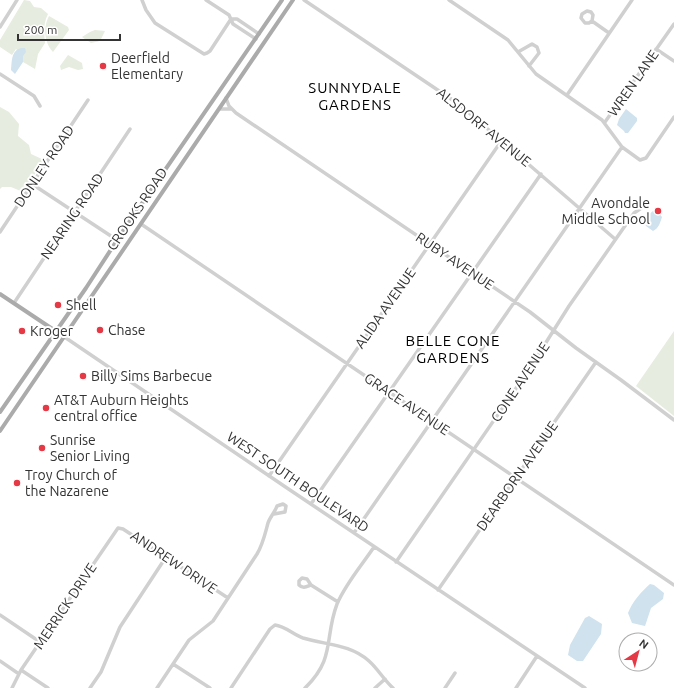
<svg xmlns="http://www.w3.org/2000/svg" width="674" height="688" viewBox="0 0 674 688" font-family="Ubuntu,sans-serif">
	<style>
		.green { fill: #e6ecdf }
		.water { fill: #cfe2ee }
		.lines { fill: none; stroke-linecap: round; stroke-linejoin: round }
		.minor { stroke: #d0d0d0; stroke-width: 3.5 }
		.major { stroke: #ababab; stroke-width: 4 }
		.poi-dot { fill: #e63946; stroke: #fff; stroke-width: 1.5 }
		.labels { text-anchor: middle; stroke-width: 4; stroke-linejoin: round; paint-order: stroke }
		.poi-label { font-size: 14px; fill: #333; stroke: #fff; text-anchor: start }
		.street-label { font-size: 14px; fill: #333; stroke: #fff }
		.neighbourhood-label { font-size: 15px; letter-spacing: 1px; fill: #000; stroke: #fff }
	</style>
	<rect width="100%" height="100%" fill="#fff"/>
	<path class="green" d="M24 0 30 1 34 7 41 8 48 14C43 24 44 32 45 43L38 54 35 69 23 62V56L16 49 12 55 0 47V40Z
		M49 16 68 27 69 30 53 52C44 42 43 27 49 16Z
		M95 30 105 31 100 41 91 43 82 37 90 32Z
		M68 55 82 63 83 69 78 70 69 67 61 70 60 66Z
		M0 107 9 112 19 124 18 136 29 145 31 154 44 160 23 192 11 187H2L0 189Z
		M674 331V416L636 386Z"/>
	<path class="water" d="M21 48H25L26 52 23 56V62L15 74 11 70C12 61 11 51 21 48Z
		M626 109 637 118V121L628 133H625L624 131 617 125 619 119Z
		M656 210 662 217C660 223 659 228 653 231L646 226 643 219 653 211Z
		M650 584 654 585 664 593 663 599 651 608 645 626 632 623 628 613C632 602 642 591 650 584Z
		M589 616 602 624 601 634 583 661H577L568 655 570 645 585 618Z"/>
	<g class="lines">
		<path class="minor" d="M142 0 146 10 155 23 204 54 207 53 210 51 231 19
			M206 0 229 15 233 24 256 39
			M304 0 460 105 615 239
			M449 0 508 40 536 74 602 120 622 147 640 160 646 158 674 117
			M231 19H237L259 34
			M592 21 589 23H585L581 18 582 14 587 11 591 12 593 15 592 21 609 33
			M0 27 17 0
			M656 49 674 61
			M518 52 532 44 537 47 539 53 529 66
			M0 74 34 96 40 106
			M567 95 632 0
			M226 98 229 106 236 113 530 312 576 348 621 380 674 420
			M219 109H231
			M605 122 674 24
			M32 184 117 240
			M141 224 674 585
			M0 232 88 100
			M14 303 130 129
			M63 336 287 488 585 688
			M269 476 502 140
			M311 504 541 174
			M354 533 622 147
			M396 562 528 371 569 306 634 213 646 205
			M311 585C306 587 303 589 299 585V581L302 578 307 579 311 585 338 602
			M438 590 596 362
			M0 615 40 642
			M0 661 19 674
			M173 664 210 688
			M21 670 48 688
			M12 688 21 670 118 528 123 529 228 598
			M90 688 101 672 120 627 166 557
			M157 688 189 640 213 621 257 554C263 544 265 534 268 523 270 517 275 512 277 506L283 504 286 506 285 512 274 514
			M231 688 270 629 275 625C285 626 294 635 303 638 326 645 350 644 369 661 378 669 384 680 393 688
			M305 688C336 658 324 638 337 604 346 583 362 565 374 547
			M375 688 385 679
			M445 688 455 673
			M516 688 537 656"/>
		<path class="major" d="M0 294 63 336
			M0 412 86 288 123 231 282 0
			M0 431 293 0"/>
	</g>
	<g class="poi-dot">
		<circle cx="103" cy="66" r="4"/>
		<circle cx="658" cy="211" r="4"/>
		<circle cx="58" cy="305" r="4"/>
		<circle cx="100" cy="330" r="4"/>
		<circle cx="22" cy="331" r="4"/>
		<circle cx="83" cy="376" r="4"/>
		<circle cx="46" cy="408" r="4"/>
		<circle cx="42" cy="448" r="4"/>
		<circle cx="17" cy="483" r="4"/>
	</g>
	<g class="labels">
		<g class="poi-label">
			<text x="111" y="63">Deerfield<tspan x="111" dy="16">Elementary</tspan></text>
			<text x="650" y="208" text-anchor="end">Avondale<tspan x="650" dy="16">Middle School</tspan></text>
			<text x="66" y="310">Shell</text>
			<text x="108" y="335">Chase</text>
			<text x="30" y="336">Kroger</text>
			<text x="91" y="381">Billy Sims Barbecue</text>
			<text x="54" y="405">AT&amp;T Auburn Heights<tspan x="54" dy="16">central office</tspan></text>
			<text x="50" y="445">Sunrise<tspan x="50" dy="16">Senior Living</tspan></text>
			<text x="25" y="480">Troy Church of<tspan x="25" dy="16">the Nazarene</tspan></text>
		</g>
		<g class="street-label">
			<text transform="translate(633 83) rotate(-55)" y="5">WREN LANE</text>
			<text transform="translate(484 127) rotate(39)" y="5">ALSDORF AVENUE</text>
			<text transform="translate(44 166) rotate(-56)" y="5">DONLEY ROAD</text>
			<text transform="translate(137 209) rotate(-56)" y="5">CROOKS ROAD</text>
			<text transform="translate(72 216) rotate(-56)" y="5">NEARING ROAD</text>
			<text transform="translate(455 261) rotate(34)" y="5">RUBY AVENUE</text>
			<text transform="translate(385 308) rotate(-55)" y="5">ALIDA AVENUE</text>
			<text transform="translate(520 382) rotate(-56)" y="5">CONE AVENUE</text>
			<text transform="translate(407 404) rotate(34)" y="5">GRACE AVENUE</text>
			<text transform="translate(517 476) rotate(-55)" y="5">DEARBORN AVENUE</text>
			<text transform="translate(298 482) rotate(34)" y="5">WEST SOUTH BOULEVARD</text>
			<text transform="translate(174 562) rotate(34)" y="5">ANDREW DRIVE</text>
			<text transform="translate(65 606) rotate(-56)" y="5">MERRICK DRIVE</text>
		</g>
		<g class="neighbourhood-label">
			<text x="355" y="93">SUNNYDALE<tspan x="355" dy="17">GARDENS</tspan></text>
			<text x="453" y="346">BELLE CONE<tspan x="453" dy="17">GARDENS</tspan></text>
		</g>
	</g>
	<g transform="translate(638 652) rotate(36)"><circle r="19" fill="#ffffff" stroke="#adadad"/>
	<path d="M0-3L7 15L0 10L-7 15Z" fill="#e63946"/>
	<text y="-6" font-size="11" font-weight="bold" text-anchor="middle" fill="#333333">N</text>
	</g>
	<path d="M18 34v6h102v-6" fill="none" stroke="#333333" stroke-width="2"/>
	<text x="24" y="34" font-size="12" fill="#333333" stroke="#ffffff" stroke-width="3" paint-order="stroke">200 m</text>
</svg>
